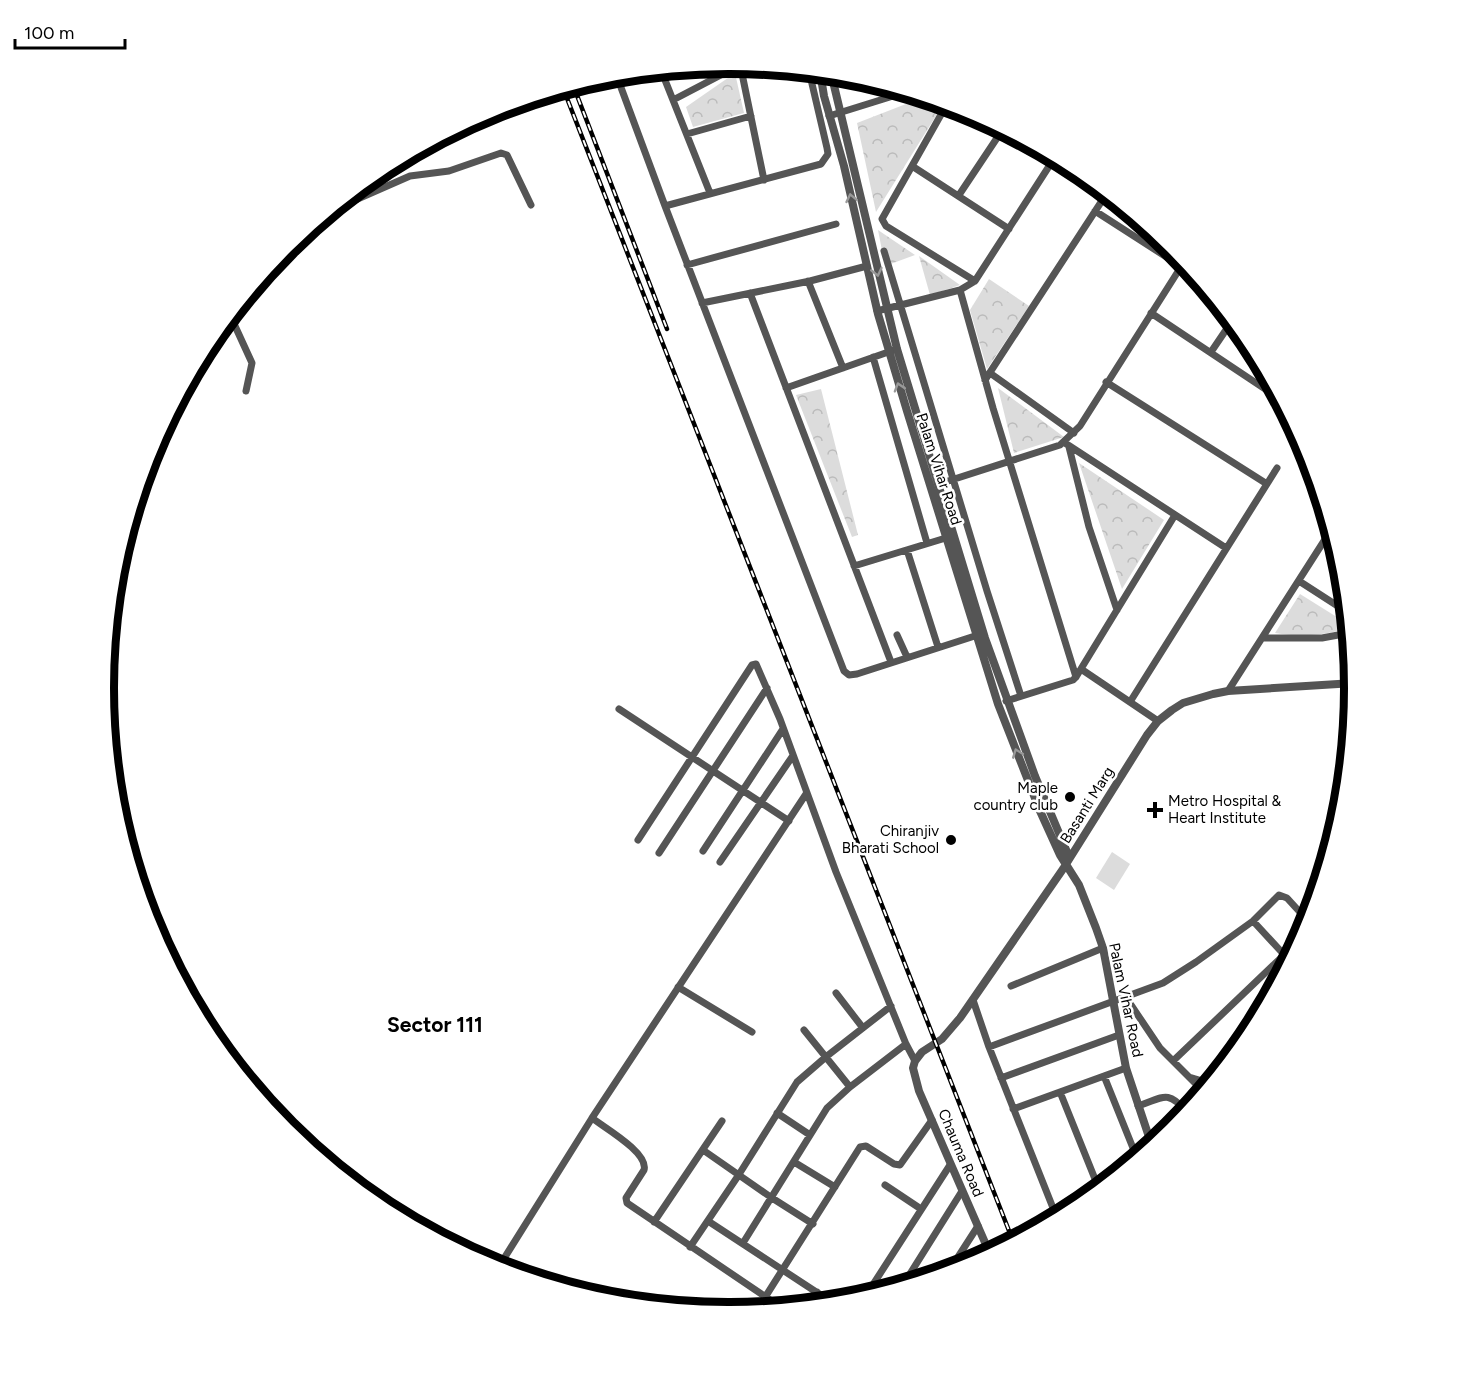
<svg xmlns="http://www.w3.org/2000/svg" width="1458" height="1376" viewBox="0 0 1458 1376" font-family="Figtree,sans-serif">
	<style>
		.green { fill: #dcdcdc }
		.park { fill: url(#park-crowns) }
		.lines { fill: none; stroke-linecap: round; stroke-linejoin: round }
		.minor { stroke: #555; stroke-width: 7 }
		.tertiary { stroke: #555; stroke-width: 8 }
		.rail-casing { stroke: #000; stroke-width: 4.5 }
		.rail { stroke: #fff; stroke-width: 2; stroke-dasharray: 7; stroke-linecap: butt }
		.oneway { stroke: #999 }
		.poi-dot { fill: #000; stroke: #fff; stroke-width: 2 }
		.labels { text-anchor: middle; stroke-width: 5; stroke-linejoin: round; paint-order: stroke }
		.street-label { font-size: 15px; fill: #000; stroke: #fff }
		.poi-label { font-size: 15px; fill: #000; stroke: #fff; text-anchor: end }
		.district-label { font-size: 21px; font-weight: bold; fill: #000; stroke: #fff }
		.rim { fill: none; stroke: #000; stroke-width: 8 }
	</style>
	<defs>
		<pattern id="park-crowns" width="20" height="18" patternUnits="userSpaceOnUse" patternTransform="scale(1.5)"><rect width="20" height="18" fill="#dcdcdc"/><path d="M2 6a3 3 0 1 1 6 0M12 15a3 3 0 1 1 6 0" fill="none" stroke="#bbb"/></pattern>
	</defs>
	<rect width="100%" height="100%" fill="#fff"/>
	<path class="green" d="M1112 852 1130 864 1114 890 1096 878Z"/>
	<path class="park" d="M735 73 744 113 693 127 686 107Z
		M924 97 944 103 876 212 857 123Z
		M878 230 915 255 885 266Z
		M919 256 960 285 930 295Z
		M989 279 1029 306 987 369 970 310Z
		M998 388 1064 437 1014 453Z
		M821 389 858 535 852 537 796 395Z
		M1079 463 1164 520 1122 589Z
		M1300 594 1348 624V628C1324 636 1299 637 1275 633Z"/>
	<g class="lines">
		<path class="minor" d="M740 64 764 180
			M661 70 710 193
			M616 74 665 206 844 671 849 675 857 674 981 634
			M673 100 740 65
			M947 104 882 219 886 226 975 281
			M829 116 906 92
			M687 134 751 116
			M912 166 1009 229
			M959 195 1003 129
			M665 206 821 164 828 154 827 148 809 71
			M1095 211 1182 267
			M884 251 987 591 1021 696
			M279 255 353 201 410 176 449 171 501 153 507 155 531 205
			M687 265 836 224
			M808 281 843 368
			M960 290 993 408 1076 677
			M750 293 891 662
			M702 303 810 281 867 266
			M877 311 960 290 975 281 1055 157
			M1151 313 1280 399
			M230 315 252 363 246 391
			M1211 352 1232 321
			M873 357 927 543
			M990 373 1074 433
			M985 380 1107 193
			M1106 382 1267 484
			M786 388 894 350
			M1065 443 1226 548
			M1069 447 1089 527 1117 610
			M939 484 1060 445 1080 426 1184 262
			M907 550 938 647
			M854 566 949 537
			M1299 581 1347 612
			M897 635 907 657
			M1262 638H1322L1349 633
			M1081 669 1158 721
			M1228 691 1331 530
			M1006 701 1073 680 1076 677 1175 515
			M1130 702 1277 468
			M619 709 789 821
			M638 840 752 665 756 664 780 719 836 872 906 1044 915 1061
			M703 851 783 729
			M659 853 767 688
			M720 862 792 757
			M1253 921 1289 960
			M1011 986 1103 948
			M678 987 752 1032
			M836 993 863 1028
			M1125 996 1160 1048 1203 1091
			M973 1000 989 1047 1057 1218
			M804 1030 850 1087
			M989 1047 1163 983 1196 962 1253 921 1279 895 1287 898 1308 921
			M1173 1061 1284 955
			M1104 1076 1137 1158
			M1189 1077 1209 1083
			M1001 1078 1119 1035
			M1060 1092 1099 1189
			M1138 1106C1163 1098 1167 1089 1186 1111
			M1013 1109 1126 1068
			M777 1113 810 1135
			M592 1118C605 1128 649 1153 644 1170L626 1198 627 1203 782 1308
			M703 1150 772 1198 813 1224
			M794 1162 835 1187
			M885 1185 918 1207
			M708 1221 833 1303
			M654 1222 722 1121
			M743 1243 827 1108 850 1087 906 1044
			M690 1247 738 1176 797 1082 827 1056 891 1006
			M498 1268 592 1118 806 794
			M949 1271 978 1226
			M903 1285 962 1191
			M865 1297 950 1165
			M808 1305 817 1292
			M757 1310 860 1147 866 1146 894 1164 900 1165 932 1120"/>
		<path class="tertiary" d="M820 72 824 96 844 166 878 314 907 411 998 704 1040 811 1060 855 1079 885 1096 928 1103 948 1126 1068 1152 1146
			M831 73 897 349 985 638 1035 776 1067 852V863
			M990 1254 919 1091 913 1068 915 1061 922 1052 942 1039 960 1018 1063 869 1147 735 1158 721 1172 710 1183 703 1213 694 1228 691 1354 683"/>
		<defs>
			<path id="rail" d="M573 85 667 329
				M563 88 1013 1241"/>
		</defs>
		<use href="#rail" class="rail-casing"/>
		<use href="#rail" class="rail"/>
	</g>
	<defs><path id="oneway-chevron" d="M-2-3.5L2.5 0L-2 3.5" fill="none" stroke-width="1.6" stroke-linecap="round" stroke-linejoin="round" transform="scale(1.5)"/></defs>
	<g class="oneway">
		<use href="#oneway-chevron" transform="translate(851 198) rotate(-102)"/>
		<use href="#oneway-chevron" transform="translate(877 272) rotate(77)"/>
		<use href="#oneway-chevron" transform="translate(899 387) rotate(-107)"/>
		<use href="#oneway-chevron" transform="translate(1017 753) rotate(-111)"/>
	</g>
	<g class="poi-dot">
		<circle cx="1070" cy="797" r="6"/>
		<path d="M1152 801h6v6h6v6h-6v6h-6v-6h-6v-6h6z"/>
		<circle cx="951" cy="840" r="6"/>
	</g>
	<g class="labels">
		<g class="street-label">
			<text transform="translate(939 469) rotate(72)" y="5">Palam Vihar Road</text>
			<text transform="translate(1087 805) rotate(-58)" y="5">Basanti Marg</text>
			<text transform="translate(1126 1000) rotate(78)" y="5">Palam Vihar Road</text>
			<text transform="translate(961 1153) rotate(67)" y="5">Chauma Road</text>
		</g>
		<g class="poi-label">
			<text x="1058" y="793">Maple<tspan x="1058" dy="17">country club</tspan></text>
			<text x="1168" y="806" text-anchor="start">Metro Hospital &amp;<tspan x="1168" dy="17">Heart Institute</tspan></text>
			<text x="939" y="836">Chiranjiv<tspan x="939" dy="17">Bharati School</tspan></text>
		</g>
		<g class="district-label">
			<text x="435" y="1032">Sector 111</text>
		</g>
	</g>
	<path d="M0 0H1458V1376H0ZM728 74H730A614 614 0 0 1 1344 688V688A614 614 0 0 1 730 1302H728A614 614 0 0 1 114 688V688A614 614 0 0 1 728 74Z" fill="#fff" fill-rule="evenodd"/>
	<path class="rim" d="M728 74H730A614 614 0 0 1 1344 688V688A614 614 0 0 1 730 1302H728A614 614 0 0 1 114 688V688A614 614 0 0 1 728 74Z"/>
	<path d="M15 39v9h110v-9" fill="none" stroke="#000000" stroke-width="3"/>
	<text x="24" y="39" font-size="18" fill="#000000" stroke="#ffffff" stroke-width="4.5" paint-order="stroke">100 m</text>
</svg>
